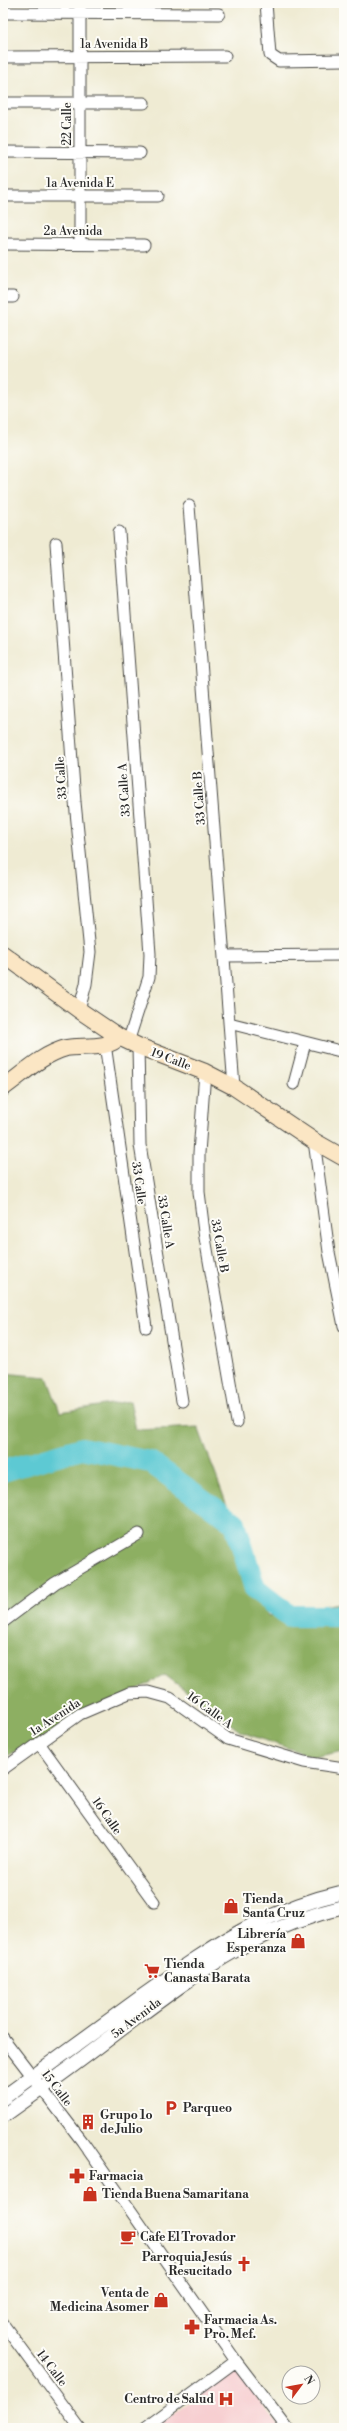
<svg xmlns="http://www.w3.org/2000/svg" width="347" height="2431" viewBox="0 0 347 2431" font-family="'Libre Bodoni',serif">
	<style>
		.built { fill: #f7cfd1 }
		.forest { fill: #8daf62; stroke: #5c6d46 }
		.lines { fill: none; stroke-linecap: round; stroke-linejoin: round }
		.river { stroke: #5dc9d3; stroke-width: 22 }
		.minor-casing { stroke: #484844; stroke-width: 13 }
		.tertiary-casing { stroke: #484844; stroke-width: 16 }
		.secondary-casing { stroke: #484844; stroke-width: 18 }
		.minor { stroke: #fff; stroke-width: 11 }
		.tertiary { stroke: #fff; stroke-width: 14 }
		.secondary { stroke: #fbe6c4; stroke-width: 16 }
		.labels { text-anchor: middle; stroke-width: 4; stroke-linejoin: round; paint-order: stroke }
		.street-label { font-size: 12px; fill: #2b2b2b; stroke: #fdfcf7 }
		.poi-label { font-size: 12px; font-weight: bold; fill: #2b2b2b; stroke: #fdfcf7; text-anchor: start }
	</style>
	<rect width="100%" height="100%" fill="#fdfcf7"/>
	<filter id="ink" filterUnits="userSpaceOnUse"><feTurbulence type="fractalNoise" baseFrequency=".025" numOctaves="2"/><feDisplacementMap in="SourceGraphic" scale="8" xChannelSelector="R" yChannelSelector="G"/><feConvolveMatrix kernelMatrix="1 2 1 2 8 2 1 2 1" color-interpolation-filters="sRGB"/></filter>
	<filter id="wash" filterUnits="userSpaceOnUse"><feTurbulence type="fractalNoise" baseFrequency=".012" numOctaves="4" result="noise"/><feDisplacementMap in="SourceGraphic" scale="16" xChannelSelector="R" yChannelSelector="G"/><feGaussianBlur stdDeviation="0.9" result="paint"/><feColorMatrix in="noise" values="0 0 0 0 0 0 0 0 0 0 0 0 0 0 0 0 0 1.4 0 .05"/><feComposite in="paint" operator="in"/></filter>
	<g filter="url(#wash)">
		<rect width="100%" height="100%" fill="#efebd3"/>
		<path class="built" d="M235 2369 280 2428H154Z"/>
		<path class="forest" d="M3 1373 47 1377 60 1412 130 1401 136 1430 198 1427 268 1616 344 1602V1751L314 1757 241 1732 165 1675 3 1758Z"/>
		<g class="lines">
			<path class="river" d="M3 1471 82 1448 150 1462 235 1523 255 1589 290 1616H344"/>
		</g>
	</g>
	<g filter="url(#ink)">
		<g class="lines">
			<defs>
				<path id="minor" d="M266 3 270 55 279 61 344 60
					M3 13 219 14
					M3 57 225 56
					M3 103H144
					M3 152 140 153
					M3 196H158
					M3 244 144 245
					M80 244V3
					M3 297H13
					M189 506 234 1087
					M119 532 150 954 149 977 128 1042
					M56 543 75 802 90 952 86 984 79 1010
					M224 956 344 955
					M229 1023 344 1052
					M105 1044 146 1327
					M138 1046 140 1145 182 1401
					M205 1072 199 1153V1192L204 1232 237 1422
					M294 1084 305 1043
					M314 1141 329 1252 344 1326
					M3 1622 55 1583 139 1534
					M39 1743 154 1902
					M3 1769 80 1714 129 1693 148 1692 170 1698 228 1739 304 1762 344 1768
					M3 2038 82 2141 236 2361 287 2428
					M3 2324 80 2428
					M145 2428 236 2361"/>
				<path id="tertiary" d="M3 2098C50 2064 96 2030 143 1996 211 1948 261 1911 344 1892
					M3 2116C44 2087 85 2057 125 2026 197 1973 254 1928 344 1907"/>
				<path id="secondary" d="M3 954 79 1010 119 1037 138 1046 205 1072 234 1087 314 1141 344 1158
					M3 1088C23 1074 41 1055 66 1048 81 1045 109 1050 119 1037"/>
			</defs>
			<use href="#minor" class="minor-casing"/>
			<use href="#tertiary" class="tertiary-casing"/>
			<use href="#secondary" class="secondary-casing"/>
			<use href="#minor" class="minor"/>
			<use href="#tertiary" class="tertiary"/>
			<use href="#secondary" class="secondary"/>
		</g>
	</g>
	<defs>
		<symbol id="shop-bare" viewBox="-9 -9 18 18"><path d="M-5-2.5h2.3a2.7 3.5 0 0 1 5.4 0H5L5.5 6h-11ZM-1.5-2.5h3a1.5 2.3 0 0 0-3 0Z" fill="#c8321e" stroke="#fdfcf7" stroke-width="2.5" paint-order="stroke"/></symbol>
		<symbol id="supermarket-bare" viewBox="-9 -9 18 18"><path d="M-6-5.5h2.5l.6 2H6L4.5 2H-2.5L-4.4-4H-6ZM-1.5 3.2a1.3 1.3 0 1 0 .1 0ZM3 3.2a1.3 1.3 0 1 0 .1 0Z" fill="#c8321e" stroke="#fdfcf7" stroke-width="2.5" paint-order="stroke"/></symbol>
		<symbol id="parking-bare" viewBox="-9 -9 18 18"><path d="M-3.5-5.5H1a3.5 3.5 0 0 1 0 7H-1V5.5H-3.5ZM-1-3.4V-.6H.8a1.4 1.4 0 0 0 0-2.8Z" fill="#c8321e" stroke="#fdfcf7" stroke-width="2.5" paint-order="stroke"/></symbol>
		<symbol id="building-bare" viewBox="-9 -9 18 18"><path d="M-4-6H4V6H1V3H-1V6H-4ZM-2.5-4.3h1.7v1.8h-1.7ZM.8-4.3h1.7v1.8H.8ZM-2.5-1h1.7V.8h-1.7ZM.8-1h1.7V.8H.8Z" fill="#c8321e" stroke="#fdfcf7" stroke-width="2.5" paint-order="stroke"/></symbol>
		<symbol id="pharmacy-bare" viewBox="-9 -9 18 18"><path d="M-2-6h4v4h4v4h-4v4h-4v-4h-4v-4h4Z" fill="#c8321e" stroke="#fdfcf7" stroke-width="2.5" paint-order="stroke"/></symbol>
		<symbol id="cafe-bare" viewBox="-9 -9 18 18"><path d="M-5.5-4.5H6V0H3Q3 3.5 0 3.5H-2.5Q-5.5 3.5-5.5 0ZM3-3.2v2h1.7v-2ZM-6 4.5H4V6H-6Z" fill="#c8321e" stroke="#fdfcf7" stroke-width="2.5" paint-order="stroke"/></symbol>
		<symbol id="church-bare" viewBox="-9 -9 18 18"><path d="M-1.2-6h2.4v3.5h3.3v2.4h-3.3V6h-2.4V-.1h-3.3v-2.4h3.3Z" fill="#c8321e" stroke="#fdfcf7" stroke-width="2.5" paint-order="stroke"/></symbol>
		<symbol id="hospital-bare" viewBox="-9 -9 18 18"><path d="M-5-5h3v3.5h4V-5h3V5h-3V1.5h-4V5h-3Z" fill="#c8321e" stroke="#fdfcf7" stroke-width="2.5" paint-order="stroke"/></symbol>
	</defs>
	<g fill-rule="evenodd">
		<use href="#shop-bare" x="220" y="1895" width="22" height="22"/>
		<use href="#shop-bare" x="287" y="1930" width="22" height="22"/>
		<use href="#supermarket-bare" x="141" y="1960" width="22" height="22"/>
		<use href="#parking-bare" x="160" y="2097" width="22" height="22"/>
		<use href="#building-bare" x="77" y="2111" width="22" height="22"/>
		<use href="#pharmacy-bare" x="66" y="2165" width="22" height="22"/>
		<use href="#shop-bare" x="79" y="2183" width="22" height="22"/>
		<use href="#cafe-bare" x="117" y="2226" width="22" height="22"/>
		<use href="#church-bare" x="233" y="2253" width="22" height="22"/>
		<use href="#shop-bare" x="150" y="2289" width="22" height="22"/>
		<use href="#pharmacy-bare" x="181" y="2316" width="22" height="22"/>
		<use href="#hospital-bare" x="215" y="2388" width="22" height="22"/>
	</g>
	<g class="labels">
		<g class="street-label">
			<text x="114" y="48">1a Avenida B</text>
			<text transform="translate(67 124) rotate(-90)" y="4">22 Calle</text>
			<text x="80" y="187">1a Avenida E</text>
			<text x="73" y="235">2a Avenida</text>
			<text transform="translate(61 778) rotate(-94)" y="4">33 Calle</text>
			<text transform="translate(124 790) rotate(-94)" y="4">33 Calle A</text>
			<text transform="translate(199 798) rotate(-94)" y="4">33 Calle B</text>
			<text transform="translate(171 1059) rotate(21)" y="4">19 Calle</text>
			<text transform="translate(139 1183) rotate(82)" y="4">33 Calle</text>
			<text transform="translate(166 1222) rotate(81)" y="4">33 Calle A</text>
			<text transform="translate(220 1246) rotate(80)" y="4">33 Calle B</text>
			<text transform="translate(210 1710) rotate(36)" y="4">16 Calle A</text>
			<text transform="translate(55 1717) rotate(-33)" y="4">1a Avenida</text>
			<text transform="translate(107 1816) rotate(55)" y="4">16 Calle</text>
			<text transform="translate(136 2018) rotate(-37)" y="4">5a Avenida</text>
			<text transform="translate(57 2088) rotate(53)" y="4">15 Calle</text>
			<text transform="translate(52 2368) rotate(53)" y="4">14 Calle</text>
		</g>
		<g class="poi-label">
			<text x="243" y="1903">Tienda<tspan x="243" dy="14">Santa Cruz</tspan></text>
			<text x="286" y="1938" text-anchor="end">Librería<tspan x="286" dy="14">Esperanza</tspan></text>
			<text x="164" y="1968">Tienda<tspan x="164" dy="14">Canasta Barata</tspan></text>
			<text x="183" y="2112">Parqueo</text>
			<text x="100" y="2119">Grupo 1o<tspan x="100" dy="14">de Julio</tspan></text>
			<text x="89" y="2180">Farmacia</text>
			<text x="102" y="2198">Tienda Buena Samaritana</text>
			<text x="140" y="2241">Cafe El Trovador</text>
			<text x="232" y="2261" text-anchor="end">Parroquia Jesús<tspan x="232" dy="14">Resucitado</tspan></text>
			<text x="149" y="2297" text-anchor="end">Venta de<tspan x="149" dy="14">Medicina Asomer</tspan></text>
			<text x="204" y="2324">Farmacia As.<tspan x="204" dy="14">Pro. Mef.</tspan></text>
			<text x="214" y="2403" text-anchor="end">Centro de Salud</text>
		</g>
	</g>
	<rect width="347" height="2431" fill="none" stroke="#fdfcf7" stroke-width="16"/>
	<g transform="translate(301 2385) rotate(58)"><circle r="19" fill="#fdfcf7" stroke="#a9a8a5"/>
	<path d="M0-3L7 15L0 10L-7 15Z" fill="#c8321e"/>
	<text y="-6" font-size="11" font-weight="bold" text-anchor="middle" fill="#2b2b2b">N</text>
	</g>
</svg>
